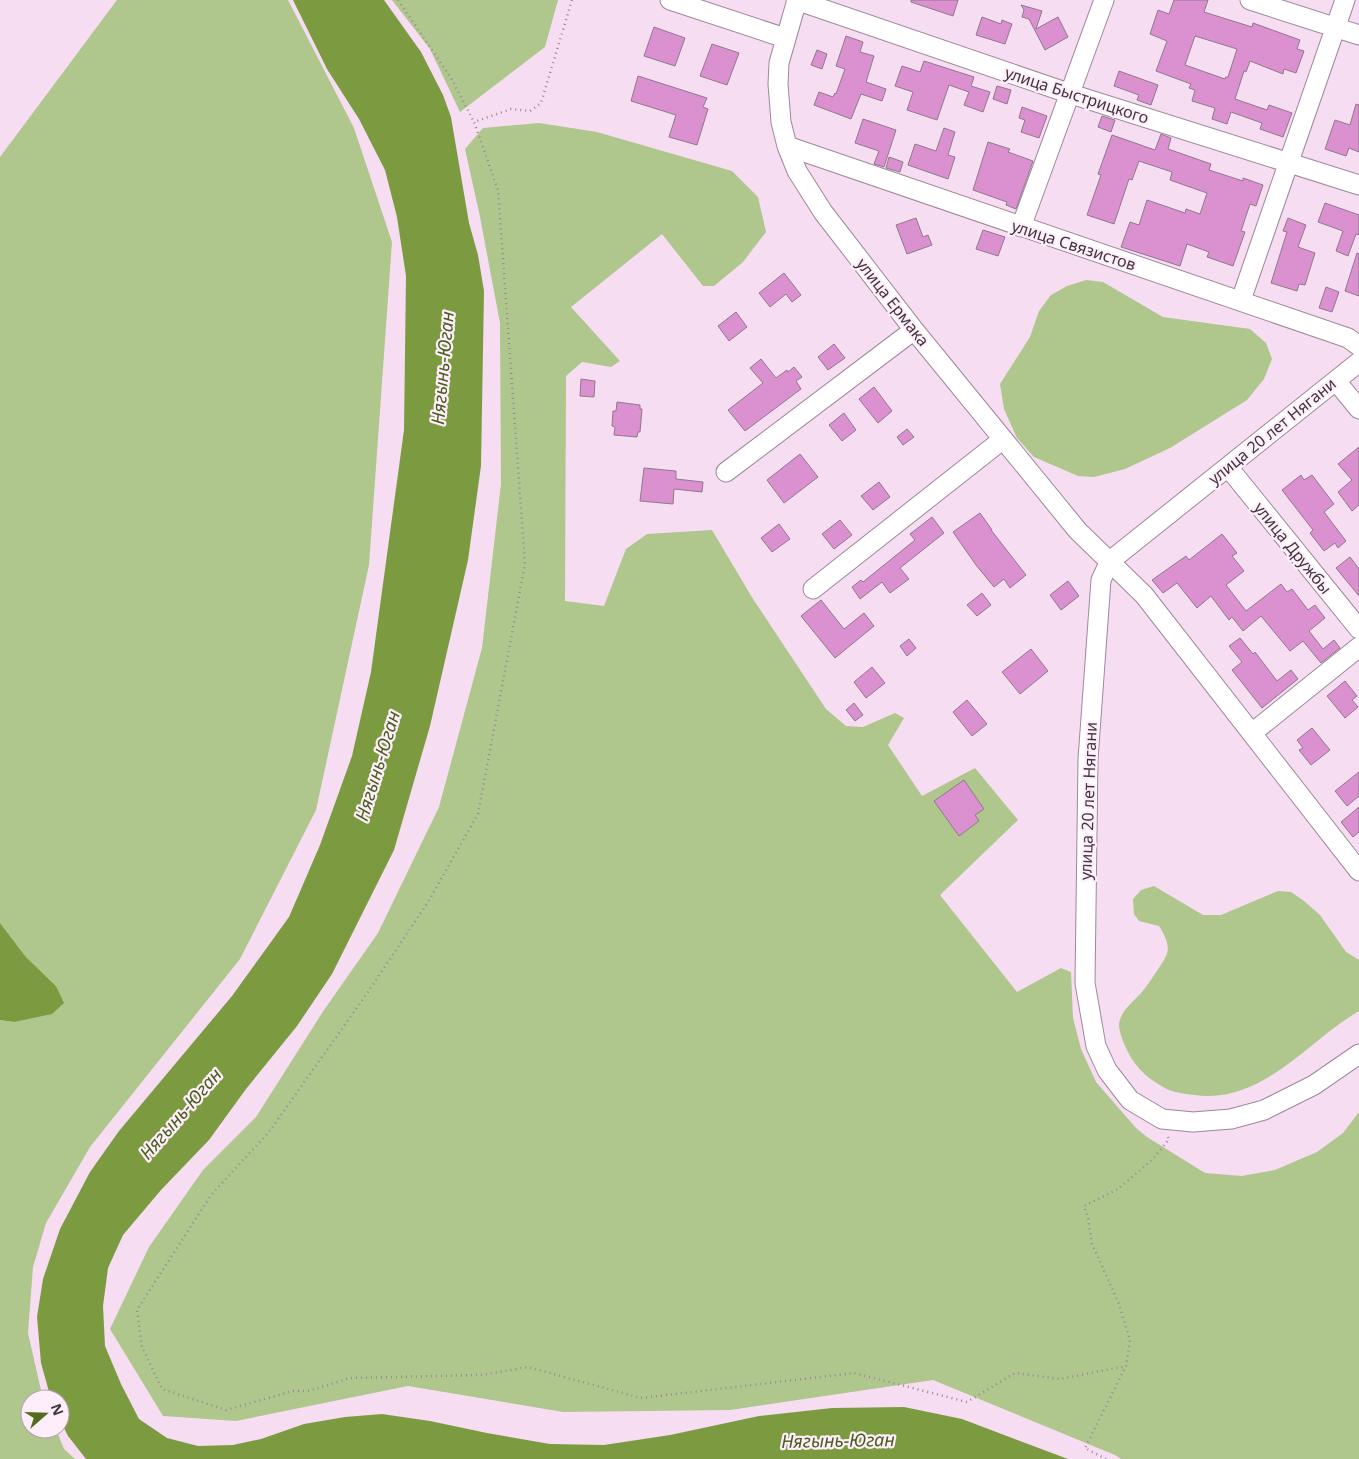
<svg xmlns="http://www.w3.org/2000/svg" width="1359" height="1459" viewBox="0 0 1359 1459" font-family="'Noto Sans',sans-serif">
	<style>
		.green { fill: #afc78c }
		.water { fill: #7c9b41 }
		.building { fill: #db90d0; stroke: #8f798b; fill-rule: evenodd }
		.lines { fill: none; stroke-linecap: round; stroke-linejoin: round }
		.minor-casing { stroke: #9e889a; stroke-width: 21 }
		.path { stroke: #998896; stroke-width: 2.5; stroke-dasharray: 1 4; stroke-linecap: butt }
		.minor { stroke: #fff; stroke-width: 19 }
		.labels { text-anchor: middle; stroke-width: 4.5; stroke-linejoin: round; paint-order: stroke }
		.street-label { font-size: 16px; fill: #40363e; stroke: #fdeefa }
		.water-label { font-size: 18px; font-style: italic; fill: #485d1e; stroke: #fdeefa }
	</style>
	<rect width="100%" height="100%" fill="#f6ddf2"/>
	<path class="green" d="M117 0H288L354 128 392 242 369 565 316 810 240 959 90 1147 46 1223 33 1267 28 1333 43 1399H30V1429H56L64 1449 75 1459H0V1020L14 1022 56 986 26 957 0 923V157Z
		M392 0H558L545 47 460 112 430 49Z
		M539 123 597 132 732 171 758 197 766 232 743 262 714 286H703L662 234 571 307 620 361 611 367 582 362 566 376 565 601 604 606 626 549 647 534 712 530 753 599 826 709 846 726 863 727 895 713 904 718 888 745 922 796 975 768 1018 820 940 895 1017 992 1061 968 1071 972 1073 1018 1081 1049 1096 1082 1136 1128 1147 1137 1205 1173 1242 1176 1275 1170 1317 1152 1343 1133 1359 1112V1459H1121L1115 1455 933 1380 730 1410 563 1412 408 1386 236 1421 163 1416 110 1329 149 1247 203 1170 256 1117 324 1010 378 933 439 807 482 648 501 484 500 323 480 217 465 149 483 128Z
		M1086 280 1103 282 1163 317 1250 329 1266 343 1272 359 1264 379 1247 400 1170 448 1125 469 1094 477 1078 476 1034 457 1017 438 1004 409 1000 384 1030 337 1039 311 1051 295 1067 286Z
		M1154 886 1203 915H1221L1278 891 1291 892 1304 901 1320 915 1346 952 1359 960V1011C1307 1041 1262 1105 1194 1095 1186 1094 1177 1093 1169 1090 1152 1082 1136 1069 1128 1052 1124 1044 1120 1035 1119 1026 1119 1012 1133 1002 1142 992 1147 986 1165 960 1167 954 1170 944 1164 934 1159 926L1139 921 1134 914 1133 899 1141 890Z"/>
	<path class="water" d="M293 0H384L421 52 443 95 451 117 469 223 478 255 484 291 481 466 468 560 430 726 394 850 332 974 297 1026 246 1089 209 1140 161 1190 123 1235 108 1268 103 1306 105 1346 121 1384 139 1419 167 1438 198 1446 233 1445 261 1439 304 1424 345 1417 382 1414 430 1421 487 1433 550 1444 604 1445 670 1435 759 1416 832 1408 904 1407 962 1419 1068 1459H86L68 1436 60 1420V1399H51L41 1363 37 1317 43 1279 60 1229 90 1172 119 1131 232 996 289 917 320 845 352 756 371 672 404 430 406 276 397 217 385 170 359 119 327 69Z
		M0 923 26 957 56 986 64 1003 52 1014 14 1022 0 1020Z"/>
	<path class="building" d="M911 0H958L953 16 911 2Z
		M1174 0H1208L1204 12 1252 27 1253 23 1300 40 1297 49 1304 51 1296 73 1284 69 1283 74 1250 61 1246 72 1244 71 1235 99 1267 110 1269 105 1292 113 1283 137 1260 129 1262 123 1231 112 1227 124 1212 119 1215 108 1192 101 1195 90 1189 88 1191 84 1156 71 1167 41 1150 34 1158 10 1169 14ZM1195 36 1237 49 1228 77H1226L1225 79 1185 65Z
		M1021 5 1042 11 1036 29 1058 17 1068 37 1045 50 1029 19 1022 17 1024 10Z
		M982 17 1001 24 1002 20 1012 24 1005 44 976 35Z
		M654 27 685 38 675 66 644 56Z
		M846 36 863 42 860 52 874 56 866 82 886 89 882 101 861 94 851 119 814 105 819 92 833 97 835 93 836 94 845 69 836 66Z
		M712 44 739 53 727 85 700 76Z
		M817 50 827 54 822 69 811 65Z
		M924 61 974 77 971 86 990 92 983 112 964 105 969 92 949 85 937 120 907 110 913 92 895 86 902 66 920 72Z
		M1119 71 1158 85 1151 105 1137 100 1139 95 1114 86Z
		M638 76 707 98 703 107 708 109 697 145 669 137 676 115 631 101Z
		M997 86 1011 90 1007 104 993 99Z
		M1356 104 1359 105V152L1349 148 1346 156 1325 149 1335 120 1350 125Z
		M1022 107 1047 116 1039 138 1021 132 1025 120 1019 118Z
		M1102 116 1115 120 1111 132 1098 127Z
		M863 119 896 130 884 167 874 164 879 151 855 143Z
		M944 128 955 132 948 155 955 157 948 179 908 165 915 144 936 151Z
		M1161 134 1171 138 1168 149 1211 164 1209 170 1243 181V178L1263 185 1256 206 1250 204 1241 231 1245 232 1233 266 1207 257 1209 252 1187 244 1180 266 1121 247 1130 222 1139 225 1147 200 1185 213 1186 209 1200 214 1207 193 1170 180 1172 172 1139 161 1132 180 1129 179 1114 224 1087 215 1101 175 1098 174 1112 135 1155 150Z
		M988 142 1010 149 1008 152 1033 161 1016 209 1006 205 1007 202 973 190Z
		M889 157 903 162 900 172 886 168Z
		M1325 203 1359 215V235L1356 234 1348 256 1336 251 1343 231 1318 222Z
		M916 218 923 237 928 235 932 245 907 254 896 225Z
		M1288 218 1306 225 1298 247 1315 253 1305 285 1299 284 1297 291 1271 283 1287 232 1283 231Z
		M983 230 1005 237 998 256 976 249Z
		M1357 253 1359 254V296L1345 291Z
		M784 273 801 295 792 302 786 294 770 307 759 293Z
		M1326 287 1339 292 1332 312 1319 308Z
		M736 312 747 327 729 341 718 326Z
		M834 344 845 358 828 370 818 357Z
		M761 359 776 378 787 370 788 372 794 367 802 377 796 381 801 389 745 431 728 410 763 383 750 368Z
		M581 379 595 381 594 397 580 396Z
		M874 387 892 411 878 423 859 399Z
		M617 402 640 405V409H642L640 432H638L637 437 614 435 615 427 612 426 613 411H616Z
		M844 413 856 430 842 441 829 425Z
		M907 429 914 437 903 445 897 437Z
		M1359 447V505L1352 511 1338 492 1352 480 1338 464Z
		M800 454 818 477 784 503 767 480Z
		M644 468 676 471V479L703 482 702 492 674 489 673 504 640 501Z
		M1301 475 1304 480 1312 475 1334 504 1324 512 1346 541 1338 548 1335 543 1324 551 1310 533 1313 530 1282 490Z
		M879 482 890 497 873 510 861 496Z
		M980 513 992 530H991L1026 575 1010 588 1004 579 994 587 976 565 953 532Z
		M932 517 944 533 900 568 909 579 890 593 882 582 860 599 852 587 861 580 863 582 915 540 910 534Z
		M840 520 852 535 834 549 822 534Z
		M779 524 790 539 772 552 761 538Z
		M1222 534 1237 553 1232 556 1244 571 1226 585 1246 611 1281 584 1287 592 1292 589 1308 610 1315 605 1325 618 1309 631 1323 649 1334 640 1340 648 1321 663 1303 641 1290 651 1261 616 1243 631 1232 617 1229 620 1211 596 1197 608 1177 583 1163 593 1152 580 1186 556 1189 560Z
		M1350 557 1359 569V596L1336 568Z
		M1068 581 1079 596 1061 610 1050 595Z
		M982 593 991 605 977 616 967 605Z
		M821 600 844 629 864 613 874 626 835 658 801 616Z
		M1240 638 1253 654 1255 652 1277 681 1291 670 1298 679 1262 708 1232 670 1242 662 1229 646Z
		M909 639 916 648 907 656 900 646Z
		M1031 649 1048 671 1020 694 1002 672Z
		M872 667 885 683 866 698 854 682Z
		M1345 681 1357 696 1352 700 1358 707 1345 718 1327 696Z
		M967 700 987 724 972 736 953 712Z
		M854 703 863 715 855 721 846 710Z
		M1312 728 1330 750 1311 765 1299 750 1303 748 1297 740Z
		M1359 772V796L1347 806 1335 791Z
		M964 780 984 809 975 815 979 821 959 836 934 801Z
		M1359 807V832L1353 837 1341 822Z"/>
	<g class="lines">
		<defs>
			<path id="minor" d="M670 0 785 38
				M796 0 1071 94 1359 185
				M797 0 779 63 778 84 781 122 787 146 797 171 823 212 914 330 1078 531 1144 595 1359 871
				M1250 0 1359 35
				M787 146 1348 338 1359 346
				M1021 227 1104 0
				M1241 300 1345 0
				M1359 362 1110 561 1101 580 1088 759 1085 983 1096 1046 1107 1070 1130 1100 1162 1119 1193 1122 1231 1119 1264 1110 1314 1085 1359 1054
				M1336 381 1359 409
				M1228 467 1359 629
				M726 472 914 330
				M813 589 1002 440
				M1252 733 1359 647"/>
		</defs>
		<use href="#minor" class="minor-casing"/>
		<path class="path" d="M398 0 451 78 474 122
			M572 0 541 103 530 111 511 109 474 122 498 190 525 564 478 814 428 902 368 992 269 1132 211 1195 137 1310 142 1347 162 1389 226 1410 293 1391H309L350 1378 481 1375 528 1367 641 1398 854 1373 967 1402 1015 1373 1060 1379 1126 1366
			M1106 1459 1085 1448 1126 1366 1130 1340 1119 1304 1092 1244 1088 1218 1084 1206 1118 1189 1153 1159 1169 1139 1167 1135"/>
		<use href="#minor" class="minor"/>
	</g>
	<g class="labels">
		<g class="street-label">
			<text transform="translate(1077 95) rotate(18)" y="6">улица Быстрицкого</text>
			<text transform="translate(1074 245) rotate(18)" y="6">улица Связистов</text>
			<text transform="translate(893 302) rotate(52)" y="6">улица Ермака</text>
			<text transform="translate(1272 431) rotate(-39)" y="6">улица 20 лет Нягани</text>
			<text transform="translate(1293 548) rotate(51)" y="6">улица Дружбы</text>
			<text transform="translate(1088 801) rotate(-88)" y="6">улица 20 лет Нягани</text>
		</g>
		<g class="water-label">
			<text transform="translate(443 368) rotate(-85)" y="6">Нягынь-Юган</text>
			<text transform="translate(378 766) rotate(-73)" y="6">Нягынь-Юган</text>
			<text transform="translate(181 1114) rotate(-49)" y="6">Нягынь-Юган</text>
			<text transform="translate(838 1441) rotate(-1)" y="6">Нягынь-Юган</text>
		</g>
	</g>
	<g transform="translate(45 1414) rotate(70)"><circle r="24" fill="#fdeefa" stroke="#b1a4af"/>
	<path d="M0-4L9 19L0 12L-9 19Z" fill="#536c1e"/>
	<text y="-8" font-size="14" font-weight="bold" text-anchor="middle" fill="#40363e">N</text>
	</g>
</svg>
